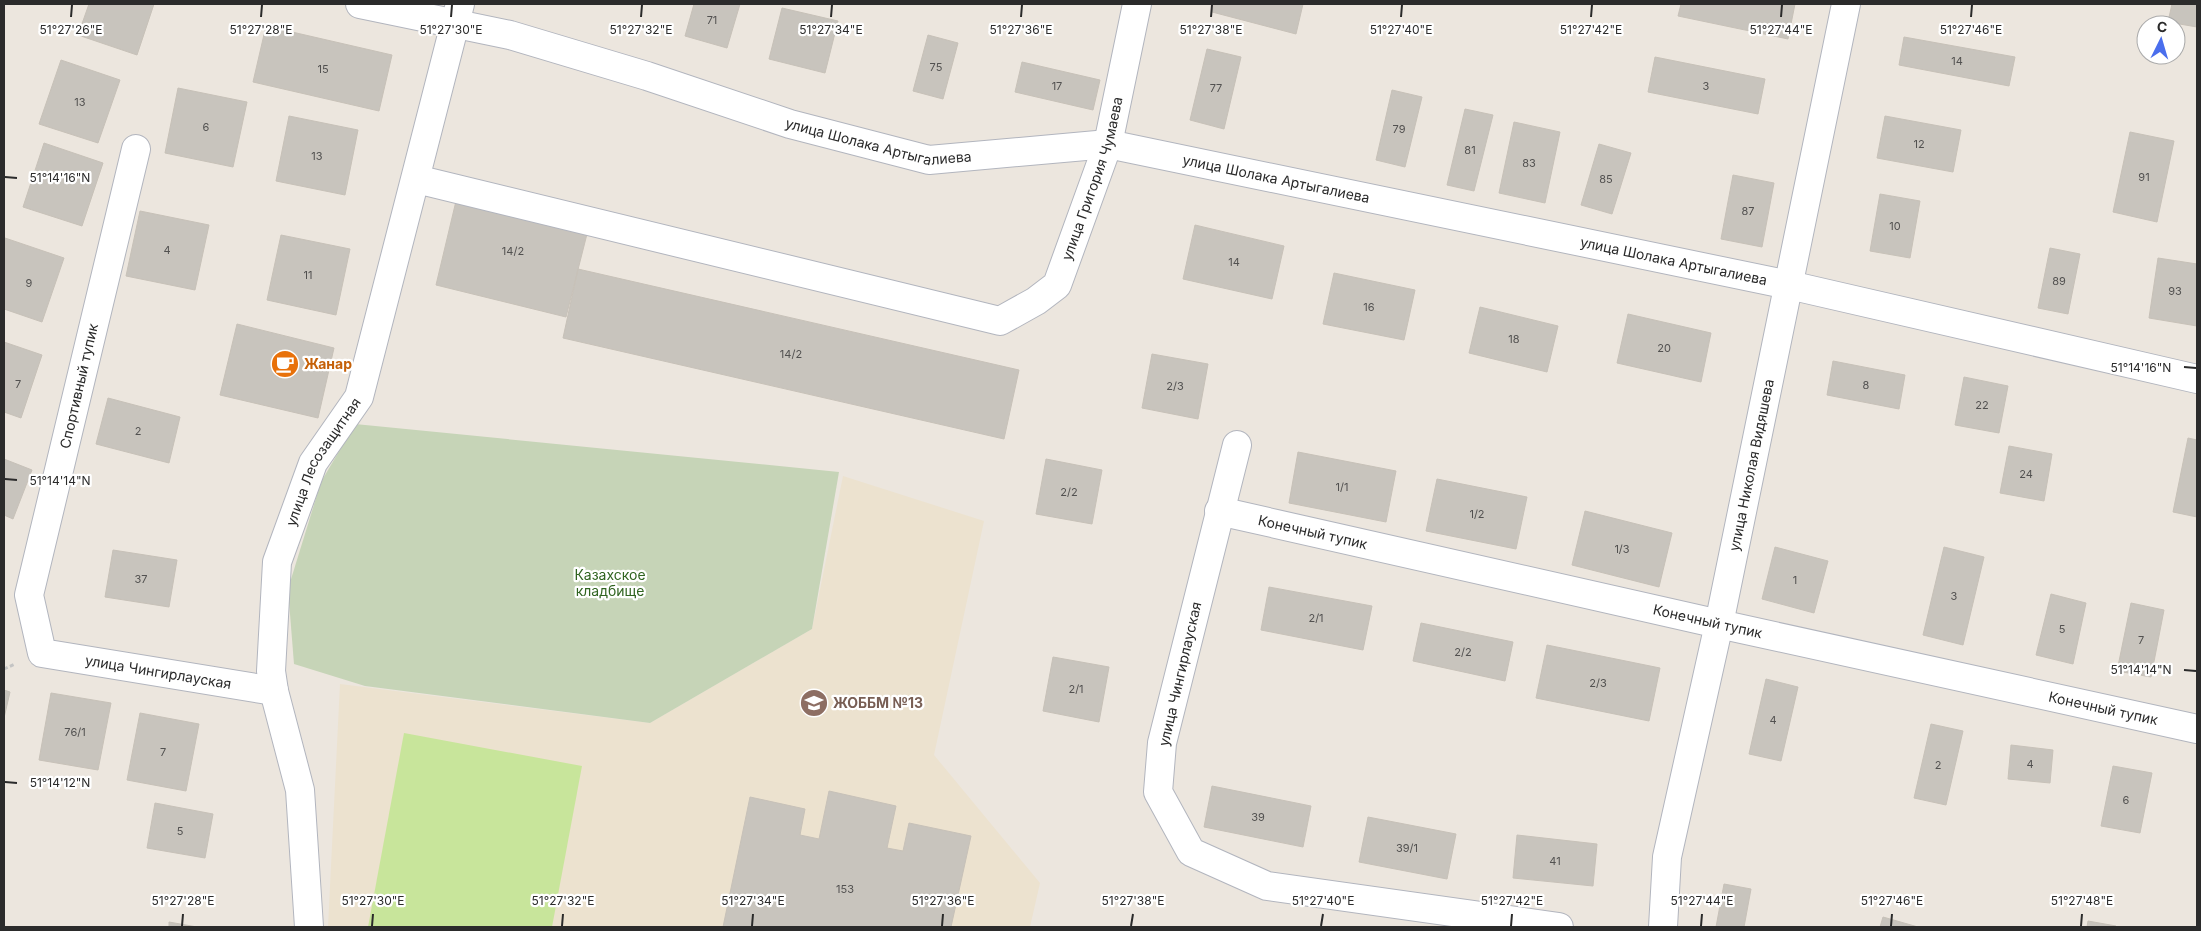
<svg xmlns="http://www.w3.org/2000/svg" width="2201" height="931" viewBox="0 0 2201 931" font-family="Inter,sans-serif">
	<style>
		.education { fill: #ece2cf }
		.cemetery { fill: #c6d4b7 }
		.pitch { fill: #c8e59b }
		.building { fill: #c8c4bd; stroke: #c7c1b8 }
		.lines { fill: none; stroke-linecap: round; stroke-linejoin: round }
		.minor-casing { stroke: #b2b5be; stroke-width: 30 }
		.path { stroke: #c4c4c4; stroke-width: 3; stroke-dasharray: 4 2.5; stroke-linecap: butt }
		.minor { stroke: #fff; stroke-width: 28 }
		.ticks { fill: none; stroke: #2b2b2b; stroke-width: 2 }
		.labels { text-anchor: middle; stroke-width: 4.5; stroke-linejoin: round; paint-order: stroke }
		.number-label { font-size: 11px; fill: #525150 }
		.street-label { font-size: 14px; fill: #2b2b2b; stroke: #fff }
		.food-label { font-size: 14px; font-weight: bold; fill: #c56008; stroke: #fff; text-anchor: start }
		.park-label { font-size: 14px; fill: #306420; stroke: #fff }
		.education-label { font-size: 14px; font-weight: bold; fill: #785e54; stroke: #fff; text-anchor: start }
		.ticks-label { font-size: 12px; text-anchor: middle; fill: #2b2b2b; stroke: #fff; stroke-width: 4.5; stroke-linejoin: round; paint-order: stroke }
	</style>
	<rect width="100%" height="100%" fill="#ece6de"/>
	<path class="education" d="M843 476 984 521 934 755 1040 883 1030 927H328L340 684 650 723 812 629Z"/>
	<path class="cemetery" d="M355 424 839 472 812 629 650 723 365 686 294 664 288 589 321 482Z"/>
	<path class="pitch" d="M404 733 582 766 552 927H368Z"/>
	<path class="building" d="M89 4H154L137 55 78 35Z
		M694 4H740L727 48 685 36Z
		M1214 4H1303L1296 34 1212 12Z
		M1681 4H1795L1788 39 1678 16Z
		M2172 4H2197V27L2168 22Z
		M782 8 838 21 825 73 769 59Z
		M266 26 392 55 379 111 253 82Z
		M928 35 958 43 943 99 913 91Z
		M1904 37 2015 57 2009 86 1899 65Z
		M1207 49 1241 57 1224 129 1190 120Z
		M1655 57 1765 79 1758 114 1648 92Z
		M61 60 120 80 98 143 39 124Z
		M1022 62 1100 80 1093 110 1015 92Z
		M178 88 247 102 233 167 165 153Z
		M1392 90 1422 97 1405 167 1376 160Z
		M1465 109 1493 115 1474 191 1447 185Z
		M289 116 358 130 345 195 276 181Z
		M1885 116 1961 130 1953 172 1877 158Z
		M1514 122 1560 132 1545 203 1499 193Z
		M2130 132 2174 141 2157 222 2113 212Z
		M44 143 103 163 82 226 23 207Z
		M1599 144 1631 153 1612 214 1581 205Z
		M1733 175 1774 183 1762 247 1721 239Z
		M1880 194 1920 201 1910 258 1870 251Z
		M456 201 587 234 566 317 436 285Z
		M140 211 209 225 195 290 126 276Z
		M1195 225 1284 246 1272 299 1183 279Z
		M281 235 350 249 336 315 267 300Z
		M5 238 64 258 42 322 4 309Z
		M2050 248 2080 254 2068 314 2038 308Z
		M2158 258 2197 264V326L2149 318Z
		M578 269 1019 370 1004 439 563 338Z
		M1334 273 1415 290 1404 340 1323 324Z
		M1480 307 1558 326 1547 372 1469 353Z
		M1628 314 1711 333 1701 382 1617 363Z
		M237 324 334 348 318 418 220 395Z
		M4 342 42 355 21 418 4 412Z
		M1152 354 1208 364 1198 419 1142 408Z
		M1833 361 1905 375 1899 409 1827 395Z
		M1964 377 2008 386 1999 433 1955 425Z
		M108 398 180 417 169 463 96 444Z
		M2188 438 2197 440V517L2173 512Z
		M2009 446 2052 454 2044 501 2000 493Z
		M1298 452 1396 471 1386 522 1289 503Z
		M4 459 32 470 13 519 4 515Z
		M1046 459 1102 470 1092 524 1036 514Z
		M1437 479 1527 497 1516 549 1426 531Z
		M1585 511 1672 533 1659 587 1572 565Z
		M1775 547 1828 561 1814 613 1762 599Z
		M1944 547 1984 557 1963 645 1923 635Z
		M113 550 177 560 169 607 105 597Z
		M1269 587 1372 606 1363 650 1261 630Z
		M2051 594 2086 603 2073 664 2036 655Z
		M2131 603 2164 610 2151 677 2117 671Z
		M1421 623 1513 642 1505 681 1413 661Z
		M1547 645 1660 668 1649 721 1536 698Z
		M1053 657 1109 667 1099 722 1043 711Z
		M1766 679 1798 687 1781 761 1749 754Z
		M4 690 10 692 4 718Z
		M51 693 111 703 98 770 39 760Z
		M140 713 199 724 186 791 127 780Z
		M1931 724 1963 731 1946 805 1914 798Z
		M2011 745 2053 750 2050 783 2008 779Z
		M2113 766 2152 773 2140 833 2101 826Z
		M1212 786 1311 806 1303 847 1204 827Z
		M829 791 896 806 887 848 903 851 909 823 971 836 951 927H723L750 797 805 809 800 835 819 839Z
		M155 803 213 814 205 858 147 848Z
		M1368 817 1456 834 1447 879 1359 862Z
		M1517 835 1597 844 1593 886 1513 878Z
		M1724 884 1751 889 1744 927H1716Z
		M1883 917 1918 927H1880Z
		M2088 921 2116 926V927H2087Z
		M169 922 197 927H169Z"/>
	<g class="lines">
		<defs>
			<g id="minor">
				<path id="s1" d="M360 4 510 35 647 76 790 124 929 160 1108 144 1789 285 2197 379"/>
				<path id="s2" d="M136 149 29 595 42 653 274 691"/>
				<path id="s3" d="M416 179 1000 321 1036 301 1057 285 1108 144 1137 4"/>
				<path d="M1237 445 1162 743 1158 792 1191 852 1267 886 1559 927"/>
				<path id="s4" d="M1219 511 1719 624 2197 729"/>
				<path id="s5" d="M309 927 300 790 274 691 271 671 277 562 313 463 359 397 460 4"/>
				<path id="s6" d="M1663 927 1667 857 1719 624 1846 4"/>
			</g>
		</defs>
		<use href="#minor" class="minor-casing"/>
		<path class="path" d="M4 669 15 664"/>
		<use href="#minor" class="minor"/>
	</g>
	<path class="ticks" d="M71 17 72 5M261 17 262 5M451 17 452 5M641 17 642 5M831 17 832 5M1021 17 1022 5M1211 17 1212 5M1401 17 1402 5M1591 17 1592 5M1781 17 1782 5M1971 17 1972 5M5 177 17 178M2184 367 2196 368M5 479 17 480M2184 670 2196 671M5 782 17 783M182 926 183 914M372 926 373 914M562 926 563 914M752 926 753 914M942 926 943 914M1131 926 1133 914M1321 926 1323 914M1511 926 1512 914M1701 926 1702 914M1891 926 1892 914M2081 926 2082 914"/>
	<defs>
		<symbol id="cafe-disc" viewBox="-11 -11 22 22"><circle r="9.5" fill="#e8710a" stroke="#fff"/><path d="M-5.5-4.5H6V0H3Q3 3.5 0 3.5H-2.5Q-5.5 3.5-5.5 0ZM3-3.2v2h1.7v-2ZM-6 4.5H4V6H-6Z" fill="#fff"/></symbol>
		<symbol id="school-disc" viewBox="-11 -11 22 22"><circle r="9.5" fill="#8d6e63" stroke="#fff"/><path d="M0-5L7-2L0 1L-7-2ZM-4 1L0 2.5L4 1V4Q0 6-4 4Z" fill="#fff"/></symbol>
	</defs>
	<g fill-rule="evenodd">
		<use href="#cafe-disc" x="269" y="348" width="32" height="32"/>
		<use href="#school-disc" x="798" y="687" width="32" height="32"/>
	</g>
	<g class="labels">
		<g class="number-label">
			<text x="712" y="24">71</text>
			<text x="1957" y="65">14</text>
			<text x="936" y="71">75</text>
			<text x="323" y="73">15</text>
			<text x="1057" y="90">17</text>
			<text x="1706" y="90">3</text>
			<text x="1216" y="92">77</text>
			<text x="80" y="106">13</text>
			<text x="206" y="131">6</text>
			<text x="1399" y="133">79</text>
			<text x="1919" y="148">12</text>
			<text x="1470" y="154">81</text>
			<text x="317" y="160">13</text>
			<text x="1529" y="167">83</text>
			<text x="2144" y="181">91</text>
			<text x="1606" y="183">85</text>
			<text x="1748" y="215">87</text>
			<text x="1895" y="230">10</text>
			<text x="167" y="254">4</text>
			<text x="513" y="255">14/2</text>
			<text x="1234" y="266">14</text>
			<text x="308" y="279">11</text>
			<text x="2059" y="285">89</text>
			<text x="29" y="287">9</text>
			<text x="2175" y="295">93</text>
			<text x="1369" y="311">16</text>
			<text x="1514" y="343">18</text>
			<text x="1664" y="352">20</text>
			<text x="791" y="358">14/2</text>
			<text x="18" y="388">7</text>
			<text x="1866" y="389">8</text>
			<text x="1175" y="390">2/3</text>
			<text x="1982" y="409">22</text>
			<text x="138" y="435">2</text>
			<text x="2026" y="478">24</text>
			<text x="1342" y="491">1/1</text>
			<text x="1069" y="496">2/2</text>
			<text x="1477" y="518">1/2</text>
			<text x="1622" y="553">1/3</text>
			<text x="141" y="583">37</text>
			<text x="1795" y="584">1</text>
			<text x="1954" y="600">3</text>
			<text x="1316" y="622">2/1</text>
			<text x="2062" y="633">5</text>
			<text x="2141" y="644">7</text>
			<text x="1463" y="656">2/2</text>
			<text x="1598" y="687">2/3</text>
			<text x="1076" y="693">2/1</text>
			<text x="1773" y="724">4</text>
			<text x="75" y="736">76/1</text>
			<text x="163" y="756">7</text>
			<text x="2030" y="768">4</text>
			<text x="1938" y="769">2</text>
			<text x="2126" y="804">6</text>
			<text x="1258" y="821">39</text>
			<text x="180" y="835">5</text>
			<text x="1407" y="852">39/1</text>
			<text x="1555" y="865">41</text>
			<text x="845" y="893">153</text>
		</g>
		<g class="street-label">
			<text dy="5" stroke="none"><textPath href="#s1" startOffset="538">улица Шолака Артыгалиева</textPath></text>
			<text dy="5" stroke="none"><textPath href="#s3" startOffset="781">улица Григория Чумаева</textPath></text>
			<text dy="5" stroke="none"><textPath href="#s1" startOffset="942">улица Шолака Артыгалиева</textPath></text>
			<text dy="5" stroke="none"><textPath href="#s1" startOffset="1348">улица Шолака Артыгалиева</textPath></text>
			<text transform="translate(79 386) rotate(-77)" y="5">Спортивный тупик</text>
			<text dy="5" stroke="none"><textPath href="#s5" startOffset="480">улица Лесозащитная</textPath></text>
			<text dy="5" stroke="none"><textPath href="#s6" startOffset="471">улица Николая Видяшева</textPath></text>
			<text dy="5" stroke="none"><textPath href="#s4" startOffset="96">Конечный тупик</textPath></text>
			<text dy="5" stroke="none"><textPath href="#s4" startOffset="501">Конечный тупик</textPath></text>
			<text dy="5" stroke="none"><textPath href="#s2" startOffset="636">улица Чингирлауская</textPath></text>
			<text transform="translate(1180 674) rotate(-77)" y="5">улица Чингирлауская</text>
			<text dy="5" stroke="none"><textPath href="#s4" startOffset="906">Конечный тупик</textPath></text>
		</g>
		<g class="food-label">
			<text x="304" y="369">Жанар</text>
		</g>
		<g class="park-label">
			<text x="610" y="580">Казахское<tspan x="610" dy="16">кладбище</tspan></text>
		</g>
		<g class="education-label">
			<text x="833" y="708">ЖОББМ №13</text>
		</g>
	</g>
	<g class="ticks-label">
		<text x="71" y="34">51°27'26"E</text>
		<text x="261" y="34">51°27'28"E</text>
		<text x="451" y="34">51°27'30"E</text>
		<text x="641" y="34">51°27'32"E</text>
		<text x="831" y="34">51°27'34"E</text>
		<text x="1021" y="34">51°27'36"E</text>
		<text x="1211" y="34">51°27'38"E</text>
		<text x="1401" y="34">51°27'40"E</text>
		<text x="1591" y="34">51°27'42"E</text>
		<text x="1781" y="34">51°27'44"E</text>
		<text x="1971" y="34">51°27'46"E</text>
		<text x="60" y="182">51°14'16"N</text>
		<text x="2141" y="372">51°14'16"N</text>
		<text x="60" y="485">51°14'14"N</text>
		<text x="2141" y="674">51°14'14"N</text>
		<text x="60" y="787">51°14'12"N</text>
		<text x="183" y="905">51°27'28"E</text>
		<text x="373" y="905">51°27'30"E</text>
		<text x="563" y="905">51°27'32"E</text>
		<text x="753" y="905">51°27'34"E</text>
		<text x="943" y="905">51°27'36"E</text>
		<text x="1133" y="905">51°27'38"E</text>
		<text x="1323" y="905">51°27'40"E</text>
		<text x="1512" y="905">51°27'42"E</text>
		<text x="1702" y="905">51°27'44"E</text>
		<text x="1892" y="905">51°27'46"E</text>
		<text x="2082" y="905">51°27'48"E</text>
	</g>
	<rect width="2201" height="931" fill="none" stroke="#2b2b2b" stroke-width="10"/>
	<g transform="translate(2161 40) rotate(5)"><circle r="24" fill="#ffffff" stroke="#aaaaaa"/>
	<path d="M0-4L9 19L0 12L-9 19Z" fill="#4a6eed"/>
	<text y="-8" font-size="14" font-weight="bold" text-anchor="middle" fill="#2b2b2b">С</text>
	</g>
</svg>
